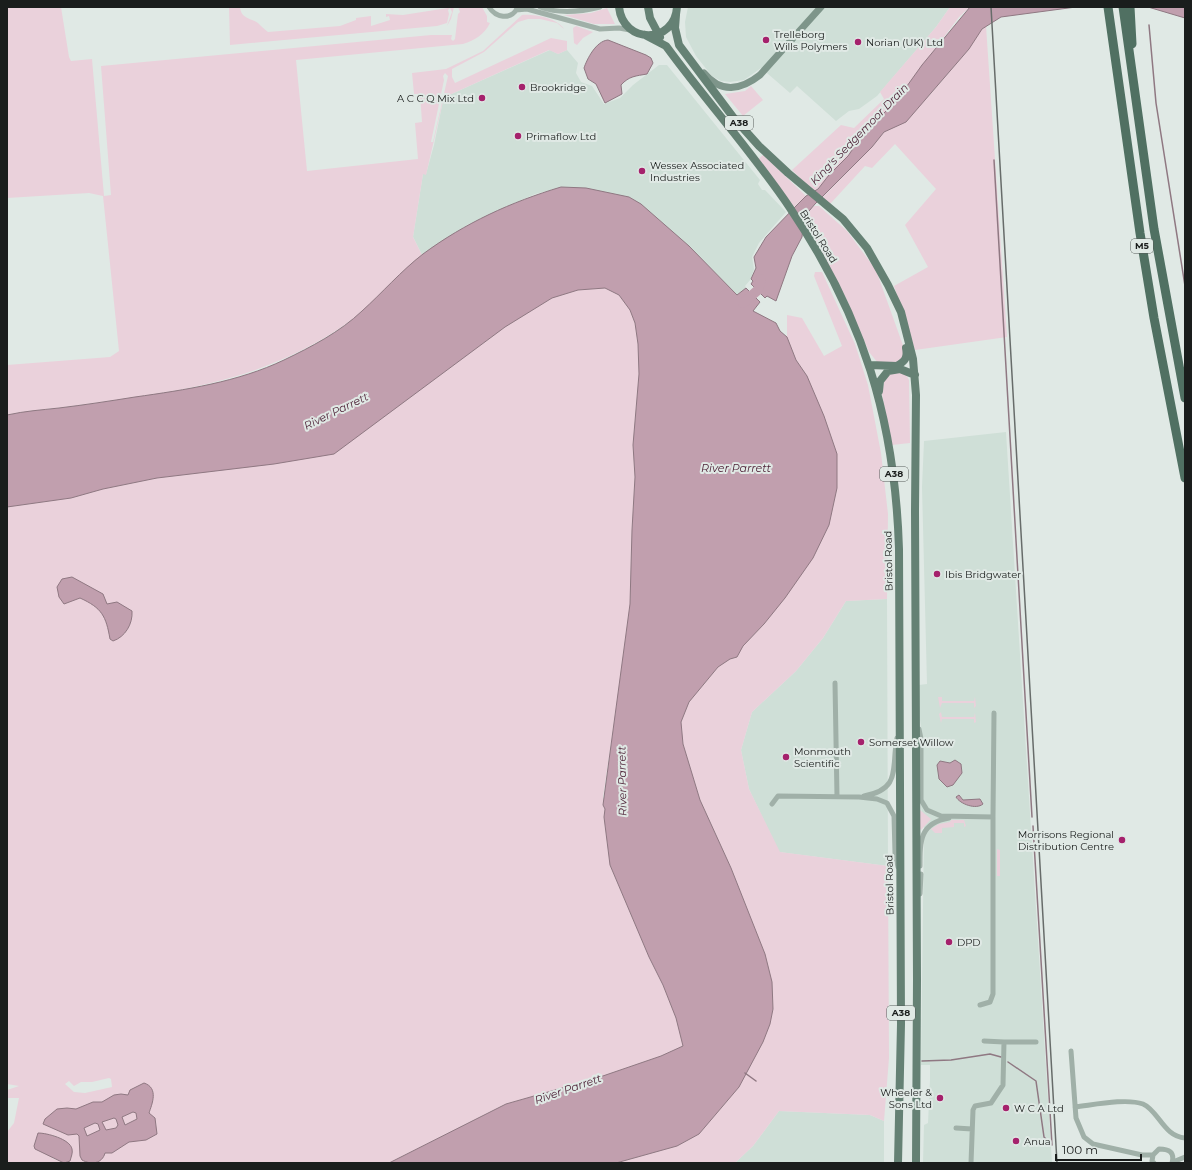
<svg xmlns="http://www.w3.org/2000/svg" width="1192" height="1170" viewBox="0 0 1192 1170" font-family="Montserrat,sans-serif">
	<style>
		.built { fill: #cfdfd7 }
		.green { fill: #ead1db; fill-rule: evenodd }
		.water { fill: #c19fae; stroke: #8f7882; fill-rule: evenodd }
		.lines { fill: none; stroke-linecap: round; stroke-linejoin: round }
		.stream { stroke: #8f7882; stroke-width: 1.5 }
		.river { stroke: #c19fae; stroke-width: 10 }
		.street { stroke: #a0b0a8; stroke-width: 5 }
		.secondary { stroke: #7e958a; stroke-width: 7 }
		.primary { stroke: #658174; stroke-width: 8 }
		.highway { stroke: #507062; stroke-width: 9 }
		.rail { stroke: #676c6a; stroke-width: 1.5 }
		.poi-dot { fill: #a5216c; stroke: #e0e9e5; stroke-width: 1.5 }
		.labels { text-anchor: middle; stroke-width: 4; stroke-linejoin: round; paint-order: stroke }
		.shield { fill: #e0e9e5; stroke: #555a58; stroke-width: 1 }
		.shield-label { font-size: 9px; font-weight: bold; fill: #1a1d1c }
		.poi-label { font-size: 10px; fill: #1a1d1c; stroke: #e0e9e5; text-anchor: start }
		.street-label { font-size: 10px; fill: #1a1d1c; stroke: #e0e9e5 }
		.water-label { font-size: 11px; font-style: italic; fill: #4a1d33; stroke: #e0e9e5 }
	</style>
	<rect width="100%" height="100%" fill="#e0e9e5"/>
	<path class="built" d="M688 7H950L936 27 877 96 859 109 849 111 836 121 797 86 790 93 761 68 744 80 730 82 721 81 712 76 696 56 686 37 685 22Z
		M550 50 558 54 567 50 578 63 576 73 581 82 592 86 604 104 620 98 633 85 659 65H667L760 180 758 184 762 190H765L786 212 759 243 752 257 754 269 751 279 745 286 746 288 737 295 689 246 629 197 608 193 547 191 535 194 467 225 422 255 413 237 423 174H426L434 145 443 101 447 96Z
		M1006 432 1052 1163H923L924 1125 928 1123 930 1080V1065H921L924 828 921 807 922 737 919 711V685L927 684 922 487 924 441Z
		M887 599 888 866 779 852 749 789 741 750 752 712 796 671 823 638 846 601Z
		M779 1111 870 1115 884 1121V1163H735L753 1146Z"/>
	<path class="green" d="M7 7H61L69 57 71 61 92 59 104 196 111 195 101 66 431 35H452L451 39 453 41 455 39 458 14 460 12 458 7H482L487 16V22L490 23C484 35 475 40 463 44L296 60 307 171 418 159 415 123 422 122 420 94H414L412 73 446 69 483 51 522 15C534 14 557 18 564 29L557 23 540 19H528L518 22 484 52 452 69V77L455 83 551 38 567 41V50L558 54 549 50 447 96 443 101 426 175 423 174 413 237 422 255C396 279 372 307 343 326 257 384 172 392 73 406 51 409 29 410 7 415V365L110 357 119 351 103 196 89 193 7 198ZM445 73 448 76 433 142H431L444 80 443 76Z
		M229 7H240C241 19 251 18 258 23 261 26 264 29 268 32L340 26 356 20V18L371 16V26L390 20 389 16 386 17V14L403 15 454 7 451 19 447 26 452 12 450 8 448 10 449 14 447 23 437 26 230 45Z
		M950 7H970L959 17 897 100 868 130 837 169 814 192 792 170 841 125 854 128 884 99 880 92 936 27Z
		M607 8 615 24H594L564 15 591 13Z
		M576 26 593 32 583 38 577 45 574 43 573 28Z
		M986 26 1007 337 915 350 894 286 928 267 905 225 936 189 895 144 872 168 865 166 831 203 829 204 822 198 872 147 884 132 928 97 969 49 977 34Z
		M751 86 763 100 743 116 725 94 745 91Z
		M763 155 806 196 794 207 757 160Z
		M814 206H819L847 231 876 270 905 351 904 356 897 363H878L869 352 846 298 806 222 804 217Z
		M815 272H822L855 344 868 385 881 453 888 514 887 599 846 601 823 638 796 671 752 712 741 750 749 789 780 852 888 866 889 1058 884 1121 870 1115 779 1111 753 1146 735 1163H616L677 1146 699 1134 728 1100 746 1074 773 1009 772 982 765 955 731 868 700 800 683 744 681 722 689 702 718 667 730 659 737 657 743 646 764 624 807 376 796 360 787 337V315L802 318 824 356 842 346 814 276Z
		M605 288 619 295 630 310 635 323 638 344 639 374 633 445 635 477 632 530 630 604 623 663 603 797 605 809 604 817 610 865 649 957 663 985 676 1018 683 1046 661 1056 597 1078 506 1104 389 1163H65L70 1161C76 1144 67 1142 53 1135L52 1158 64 1163H7V1132L14 1123 19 1098H7V1090L19 1086 7 1084V507L71 498 103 489 157 478 209 471 378 421 505 327 552 298 578 290ZM109 1078 111 1079 112 1087 85 1093 74 1092 65 1084 69 1081 74 1086 81 1082H92Z
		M892 372 905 373 909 380 910 443 892 445 882 394 885 377Z
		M938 697H942V701H974L975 697 976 706 974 708V703H942L940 708Z
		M941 712 942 717H974L975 713 976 722 974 723V719H942L941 723 939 714Z
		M920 810 931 819 921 830 920 829Z
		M951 820H964L966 826 964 827V823H954V827L942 828V833H935L931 829 939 824 950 822Z
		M997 849 1000 850V876H997Z"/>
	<path class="water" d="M970 7H1076L1001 17 982 29 969 49 906 122 884 132 872 147 815 204 804 217 802 237 792 256 776 301 767 296 765 298 751 284 753 281 751 279 756 268 754 257 766 237 796 206 806 196 818 189 829 175 848 156 863 134 897 100 922 65Z
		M1148 7H1185V18Z
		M608 40 646 55 651 58 653 63 647 74C636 76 629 76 621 85L622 94 605 103 596 84 588 79 584 68C587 59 596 41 608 40Z
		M561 187 586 188 629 197 641 204 689 246 737 295 746 288 760 302 753 311 776 323 780 331 787 337 796 360 807 376 824 416 837 454V488L829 525 813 558 785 598 764 624 743 646 737 657 730 659 718 667 689 702 681 722 683 744 700 800 731 868 765 954 772 982 773 1009 770 1024 763 1042 739 1087 699 1134 677 1146 616 1163H389L506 1104 597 1078 661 1056 683 1046 676 1018 663 985 649 957 610 865 604 817 605 809 603 805 630 604 632 530 635 477 633 445 639 374 638 344 635 323 630 310 619 295 605 288 578 290 552 298 505 327 334 454 274 464 157 478 103 489 71 498 7 507V415C25 411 41 410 59 408 84 405 110 401 135 397 185 390 238 382 284 360 311 347 340 332 362 311 382 293 401 271 423 254 465 223 511 202 561 187Z
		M72 577 103 594 107 604 117 602 132 611C133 624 125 637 113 641L110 639C106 616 102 608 80 598L64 604 59 597 57 587 62 579Z
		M955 760 961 764 962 773 953 785 947 787 939 779 937 765 940 761 950 763Z
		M959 795 963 800 980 799 983 804C976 810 960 804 956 797Z
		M144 1083C159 1088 152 1104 149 1113L155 1118 157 1134 146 1140 129 1142 112 1153H105C102 1164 91 1165 82 1160L80 1156 79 1136 77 1134 68 1135 43 1124 45 1119 57 1109 67 1108 76 1109 93 1102H102L114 1095 121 1094 128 1095 130 1090ZM133 1112 136 1113 137 1119 125 1125 122 1117ZM114 1118 116 1119 118 1125 116 1128 106 1130 102 1122ZM95 1123 98 1124 100 1130 87 1136 84 1128Z
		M38 1133C47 1133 70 1139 72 1149 73 1153 71 1157 70 1161L64 1163 35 1149 34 1146Z"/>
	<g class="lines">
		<path class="stream" d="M1149 25 1156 103 1185 286
			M994 160 1032 817
			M922 1061 951 1060 990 1054 1001 1057
			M1008 1062 1036 1081 1044 1137 1052 1145 1033 826
			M745 1073 756 1081"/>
		<path class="river" d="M743 303 758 290 761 279"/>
		<path class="street" d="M489 7C496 18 510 20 517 9
			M540 7C559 14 580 12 600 7
			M516 10 527 9 600 29 619 28 630 30
			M835 683 837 796
			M919 729 921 739V800L927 810 941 816 993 817V994L990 1002 980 1005
			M864 796C902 789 891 768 897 738
			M772 804 778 796 859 797 877 799 887 803 894 816 895 853 898 867
			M993 817 994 713
			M920 866C920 840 920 823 949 818
			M920 894 921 874
			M1004 1042H1036
			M1071 1051 1076 1118 1084 1137 1093 1144 1142 1155H1153
			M1075 1107C1093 1105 1126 1098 1143 1104 1158 1110 1164 1137 1185 1138
			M956 1128 972 1129
			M1173 1162 1185 1157
			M971 1163 973 1110 975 1106 991 1103 1003 1085 1004 1042 984 1041
			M1154 1163 1152 1161 1153 1155 1159 1149C1169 1149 1175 1152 1172 1163"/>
		<path class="secondary" d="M704 73C721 94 741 90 760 75L821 7"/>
		<path class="primary" d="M619 7C623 45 675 44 677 7
			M648 7 650 18 660 37
			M676 15 675 28 679 45 733 117 759 146 788 173 843 219 867 248 888 285 901 312 913 359 916 395 915 511 917 979 916 1163
			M645 35 666 46 669 50C708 103 753 153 790 208 863 316 895 419 899 549L901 1024 898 1163
			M870 365 897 366C905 361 908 358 906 348
			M879 391 880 381 888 371 900 369 915 375"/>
		<path class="highway" d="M1108 7 1140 233 1154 318 1185 478
			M1123 7 1154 229 1185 398
			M1130 7 1132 44"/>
		<path class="rail" d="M991 7 1057 1163"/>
	</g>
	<g class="poi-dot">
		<circle cx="766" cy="40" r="4"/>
		<circle cx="858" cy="42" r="4"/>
		<circle cx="522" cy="87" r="4"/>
		<circle cx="482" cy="98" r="4"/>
		<circle cx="518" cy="136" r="4"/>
		<circle cx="642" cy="171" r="4"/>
		<circle cx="937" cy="574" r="4"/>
		<circle cx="861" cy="742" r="4"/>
		<circle cx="786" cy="757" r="4"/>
		<circle cx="1122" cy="840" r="4"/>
		<circle cx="949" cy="942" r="4"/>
		<circle cx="940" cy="1098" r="4"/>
		<circle cx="1006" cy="1108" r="4"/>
		<circle cx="1016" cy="1141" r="4"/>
	</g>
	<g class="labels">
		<g class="shield">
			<rect x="725" y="116" width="28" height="14" rx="3"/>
			<rect x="1131" y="239" width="22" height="14" rx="3"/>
			<rect x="880" y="467" width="28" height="14" rx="3"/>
			<rect x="887" y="1006" width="28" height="14" rx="3"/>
		</g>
		<g class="shield-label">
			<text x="739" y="126">A38</text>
			<text x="1142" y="249">M5</text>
			<text x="894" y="477">A38</text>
			<text x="901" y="1016">A38</text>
		</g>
		<g class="poi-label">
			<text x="774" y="38">Trelleborg<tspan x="774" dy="12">Wills Polymers</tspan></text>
			<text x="866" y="46">Norian (UK) Ltd</text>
			<text x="530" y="91">Brookridge</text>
			<text x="474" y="102" text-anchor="end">A C C Q Mix Ltd</text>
			<text x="526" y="140">Primaflow Ltd</text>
			<text x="650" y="169">Wessex Associated<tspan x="650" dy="12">Industries</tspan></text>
			<text x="945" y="578">Ibis Bridgwater</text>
			<text x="869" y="746">Somerset Willow</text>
			<text x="794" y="755">Monmouth<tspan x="794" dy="12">Scientific</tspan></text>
			<text x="1114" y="838" text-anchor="end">Morrisons Regional<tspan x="1114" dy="12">Distribution Centre</tspan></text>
			<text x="957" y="946">DPD</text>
			<text x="932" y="1096" text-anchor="end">Wheeler &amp;<tspan x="932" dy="12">Sons Ltd</tspan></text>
			<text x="1014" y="1112">W C A Ltd</text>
			<text x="1024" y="1145">Anua</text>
		</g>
		<g class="street-label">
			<text transform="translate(819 236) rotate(58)" y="4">Bristol Road</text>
			<text transform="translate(888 561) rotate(-91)" y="4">Bristol Road</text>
			<text transform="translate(889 885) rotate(-91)" y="4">Bristol Road</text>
		</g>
		<g class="water-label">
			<text transform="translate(859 134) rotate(-46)" y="4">King's Sedgemoor Drain</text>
			<text transform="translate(336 411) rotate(-26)" y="4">River Parrett</text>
			<text x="736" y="472">River Parrett</text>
			<text transform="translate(622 781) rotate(-91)" y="4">River Parrett</text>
			<text transform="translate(568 1089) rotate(-19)" y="4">River Parrett</text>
		</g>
	</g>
	<rect width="1192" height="1170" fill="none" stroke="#1a1d1c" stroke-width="16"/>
	<path d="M1056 1154v6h85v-6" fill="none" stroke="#1a1d1c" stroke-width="2"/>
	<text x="1062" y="1154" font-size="12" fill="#1a1d1c" stroke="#e0e9e5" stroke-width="3" paint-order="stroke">100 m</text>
</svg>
